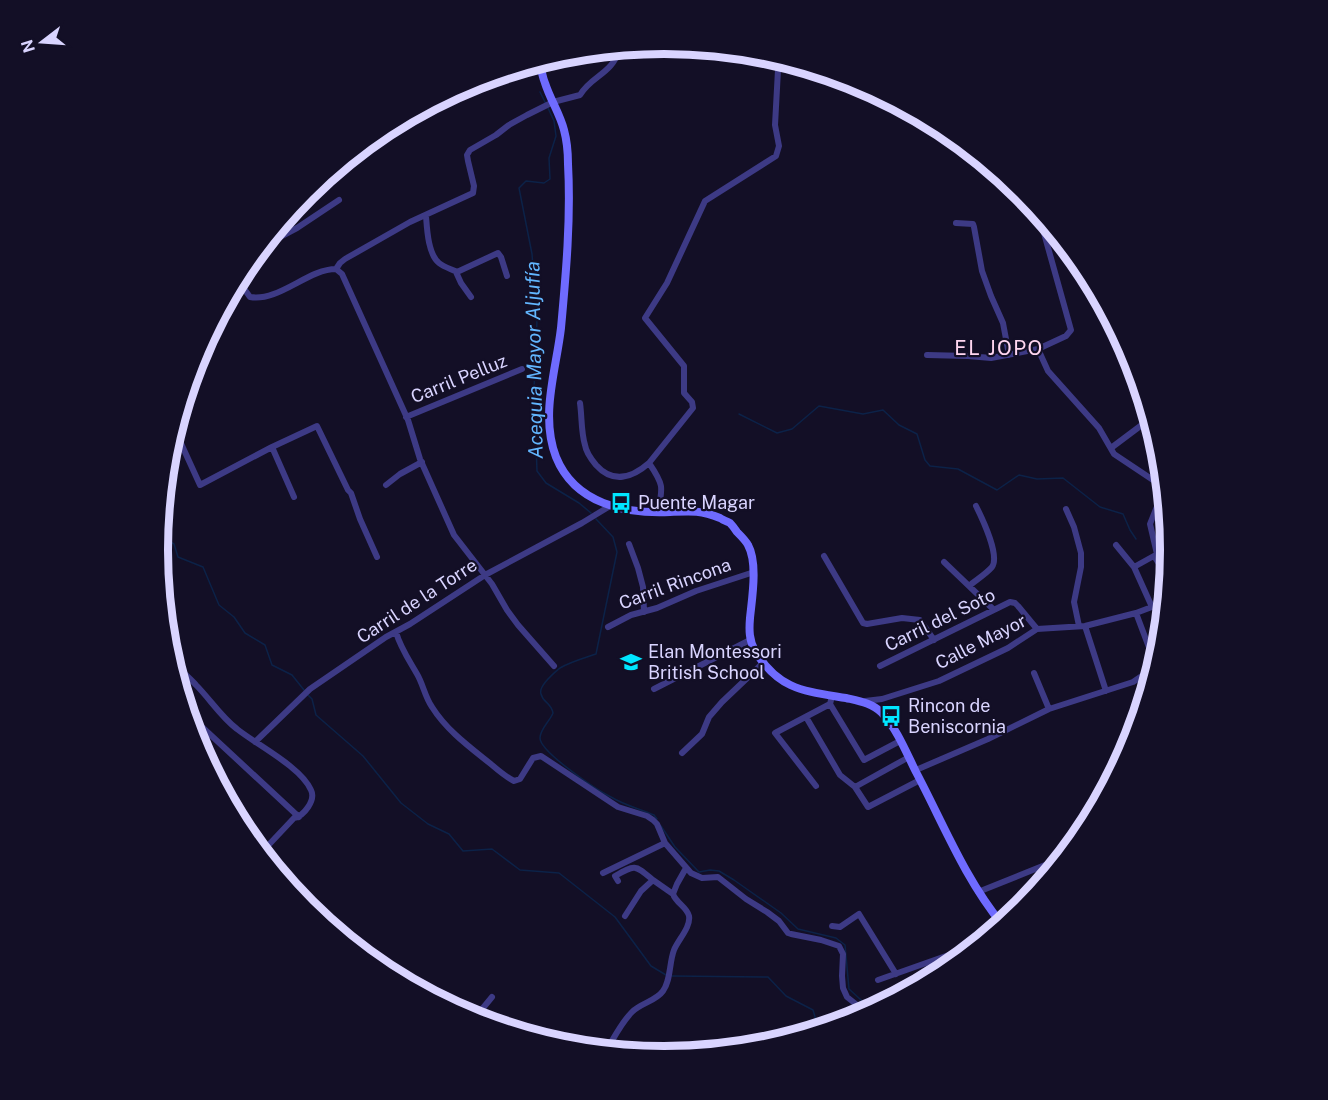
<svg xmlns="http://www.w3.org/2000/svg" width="1328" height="1100" viewBox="0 0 1328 1100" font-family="'Public Sans',sans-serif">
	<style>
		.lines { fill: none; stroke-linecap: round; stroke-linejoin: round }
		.stream { stroke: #0c2248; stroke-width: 1.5 }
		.minor { stroke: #3d3a85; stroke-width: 6 }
		.secondary { stroke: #6f6bff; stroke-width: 8 }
		.labels { text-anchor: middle; stroke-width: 4.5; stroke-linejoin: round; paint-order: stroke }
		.street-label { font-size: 18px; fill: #d9d4ff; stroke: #130f26 }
		.poi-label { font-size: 18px; fill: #d9d4ff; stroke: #130f26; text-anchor: start }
		.neighbourhood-label { font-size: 20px; letter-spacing: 1.5px; fill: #ffd6f0; stroke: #130f26 }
		.water-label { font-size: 20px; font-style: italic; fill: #62b6ff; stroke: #130f26 }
		.rim { fill: none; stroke: #d9d4ff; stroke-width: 8 }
	</style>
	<rect width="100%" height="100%" fill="#130f26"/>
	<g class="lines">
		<path class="stream" d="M540 92 546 104
			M548 108 554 121 556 136 549 158 550 179 544 183 526 181 519 188 532 254 537 320 534 390 537 471 546 483 579 503 591 513
			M739 414 777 433 792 429 819 406 863 414 883 410 899 425 917 434 925 460 930 466 958 469 997 490 1019 475 1037 479 1063 478 1100 507 1123 514 1130 530 1136 539
			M596 519 613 537 617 552 596 654C584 658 570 662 560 668 554 673 538 686 541 694 543 703 551 702 553 713 550 721 540 729 540 738 540 752 597 790 611 797 624 805 640 809 654 815L657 819
			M159 535 174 544 178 557 203 567 219 605 234 617 245 633 265 645 272 665 292 675 304 690
			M307 694 312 699 316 715 363 756 401 803 428 824 449 834 463 851 492 849 520 870 559 873 615 917 651 966 666 975
			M661 826 675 847 699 872 710 870 719 871 734 880 781 913 798 929 836 938 845 945 849 989 872 1010
			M672 976 768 977 786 996 813 1010 819 1030"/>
		<path class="minor" d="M426 216C427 229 428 254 439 263 444 267 451 269 457 272L498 253 501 257 507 276
			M956 223 973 224 974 227 982 271 991 296 1003 323 1009 355
			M261 247 297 228 339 200
			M336 269 342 274 408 420 420 459 454 535 492 584 507 610 518 625 554 666
			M456 272 461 283 471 297
			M237 279 250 297C279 302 308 269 336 269L340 263 345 259 410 222 473 193 474 186 468 161 467 155 470 150 496 135 509 125 527 115 553 102 580 95C592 75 612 75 620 48
			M1038 349 1048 371 1099 428 1114 454 1159 484 1162 488V494L1150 524 1157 554
			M927 355 968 356 991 358 1038 349 1066 336 1071 330 1042 226
			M580 403C582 417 581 432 585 445 586 452 591 459 596 465 613 484 632 478 649 463
			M406 417 522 369
			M174 428 200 485 272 447 317 426 348 490 351 493 360 519 377 557
			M272 447 294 497
			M1111 448 1143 424 1155 433
			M386 485 400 474 422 462
			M1066 509 1074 527 1081 553V567L1074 602 1079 626
			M658 512C663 487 664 485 649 463L693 408 692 402 684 393V366L645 318 667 283 705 201 776 156 779 146 775 125 778 70 783 59
			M629 544 638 568 643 587 644 612
			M1116 545 1134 567 1170 547
			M824 556 863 623 867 624 902 618 920 620 934 640
			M1154 556 1168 578
			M944 562 993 609
			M1134 567 1152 607
			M969 586C976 580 986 574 992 567 1000 556 982 518 976 506
			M1136 613 1156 666
			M1085 626 1106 691
			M608 627 631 615 657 608 696 591 754 572
			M396 632C400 647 409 660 417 674 423 684 425 697 432 707 447 731 471 748 492 765 499 771 506 777 514 781L520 779 533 758 541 756 618 807 647 816 653 820 657 824 665 843 691 873 702 878 718 877 746 899 767 912 779 921 788 933 791 934 821 940 839 946 843 954 842 976 843 988 847 997 867 1013
			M170 659C178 669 188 676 196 685 210 699 221 717 237 729 257 745 301 767 311 790 316 800 304 816 294 818L261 853
			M880 666 1010 602 1015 603 1018 606 1037 629
			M1034 673 1049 709
			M654 689 750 640
			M865 701 882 699 939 681 1008 648 1037 629 1085 626 1136 613 1165 602
			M830 704 864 760 900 741
			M187 713 299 817
			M806 717 840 775 855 787 868 807 920 780
			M255 742 310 689 386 637 410 624 485 575 582 523 610 506
			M682 753 702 734 709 717 722 702 763 663
			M916 770 988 739 1049 709 1133 682 1155 667
			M816 786 775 733 830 704 832 696
			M855 787 909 757
			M603 873 665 843
			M618 881 615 876C636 864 635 865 653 880
			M978 892 1055 861
			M625 916 641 891 653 880 673 894
			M832 926 840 927 859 914 896 974
			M878 980 977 945
			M474 1019 492 997
			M606 1051C614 1038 621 1023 632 1012 641 1003 656 1001 663 991 671 980 669 963 674 950 678 940 691 927 689 916 687 907 676 903 673 894L677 884 686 868"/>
		<path class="secondary" d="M540 61C541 68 542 76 545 83 550 99 560 114 564 130 567 141 568 153 568 164 571 218 566 274 561 328 556 371 540 415 556 457 575 504 625 514 670 512 691 511 700 510 720 518 723 520 728 522 730 523 733 526 735 529 737 532 741 536 746 541 748 545 758 563 752 598 750 618 749 630 749 640 755 651 779 690 804 691 846 698 859 701 872 703 882 713 897 729 906 752 916 772 943 823 965 879 1002 924"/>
	</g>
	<defs>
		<symbol id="bus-bare" viewBox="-9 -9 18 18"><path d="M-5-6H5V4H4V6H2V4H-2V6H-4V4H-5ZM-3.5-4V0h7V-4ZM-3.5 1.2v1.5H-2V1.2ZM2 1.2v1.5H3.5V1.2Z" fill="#00e5ff" stroke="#130f26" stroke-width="2.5" paint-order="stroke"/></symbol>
		<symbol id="school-bare" viewBox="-9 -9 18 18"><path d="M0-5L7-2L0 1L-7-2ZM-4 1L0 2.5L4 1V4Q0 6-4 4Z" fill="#00e5ff" stroke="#130f26" stroke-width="2.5" paint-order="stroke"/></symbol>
	</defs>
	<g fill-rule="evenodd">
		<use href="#bus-bare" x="606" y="488" width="30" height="30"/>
		<use href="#school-bare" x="616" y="647" width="30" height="30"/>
		<use href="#bus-bare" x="876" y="701" width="30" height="30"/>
	</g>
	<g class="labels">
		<g class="street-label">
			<text transform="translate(459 379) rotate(-22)" y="6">Carril Pelluz</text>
			<text transform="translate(675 584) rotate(-20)" y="6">Carril Rincona</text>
			<text transform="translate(417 601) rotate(-33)" y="6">Carril de la Torre</text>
			<text transform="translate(940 620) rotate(-26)" y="6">Carril del Soto</text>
			<text transform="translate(981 642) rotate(-27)" y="6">Calle Mayor</text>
		</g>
		<g class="poi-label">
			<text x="638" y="509">Puente Magar</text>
			<text x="648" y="658">Elan Montessori<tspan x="648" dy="21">British School</tspan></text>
			<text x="908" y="712">Rincon de<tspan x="908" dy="21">Beniscornia</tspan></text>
		</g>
		<g class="neighbourhood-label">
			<text x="999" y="355">EL JOPO</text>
		</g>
		<g class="water-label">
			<text transform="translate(534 360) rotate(-91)" y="7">Acequia Mayor Aljufía</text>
		</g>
	</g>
	<path d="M0 0H1328V1100H0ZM168 550a496 496 0 1 1 992 0a496 496 0 1 1-992 0Z" fill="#130f26" fill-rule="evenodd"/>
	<path class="rim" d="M168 550a496 496 0 1 1 992 0a496 496 0 1 1-992 0Z"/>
	<g transform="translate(42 42) rotate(253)" stroke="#130f26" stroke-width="4.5" paint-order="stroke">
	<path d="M0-4.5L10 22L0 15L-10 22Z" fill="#d9d4ff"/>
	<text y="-9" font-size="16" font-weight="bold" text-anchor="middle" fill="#d9d4ff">N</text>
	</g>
</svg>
